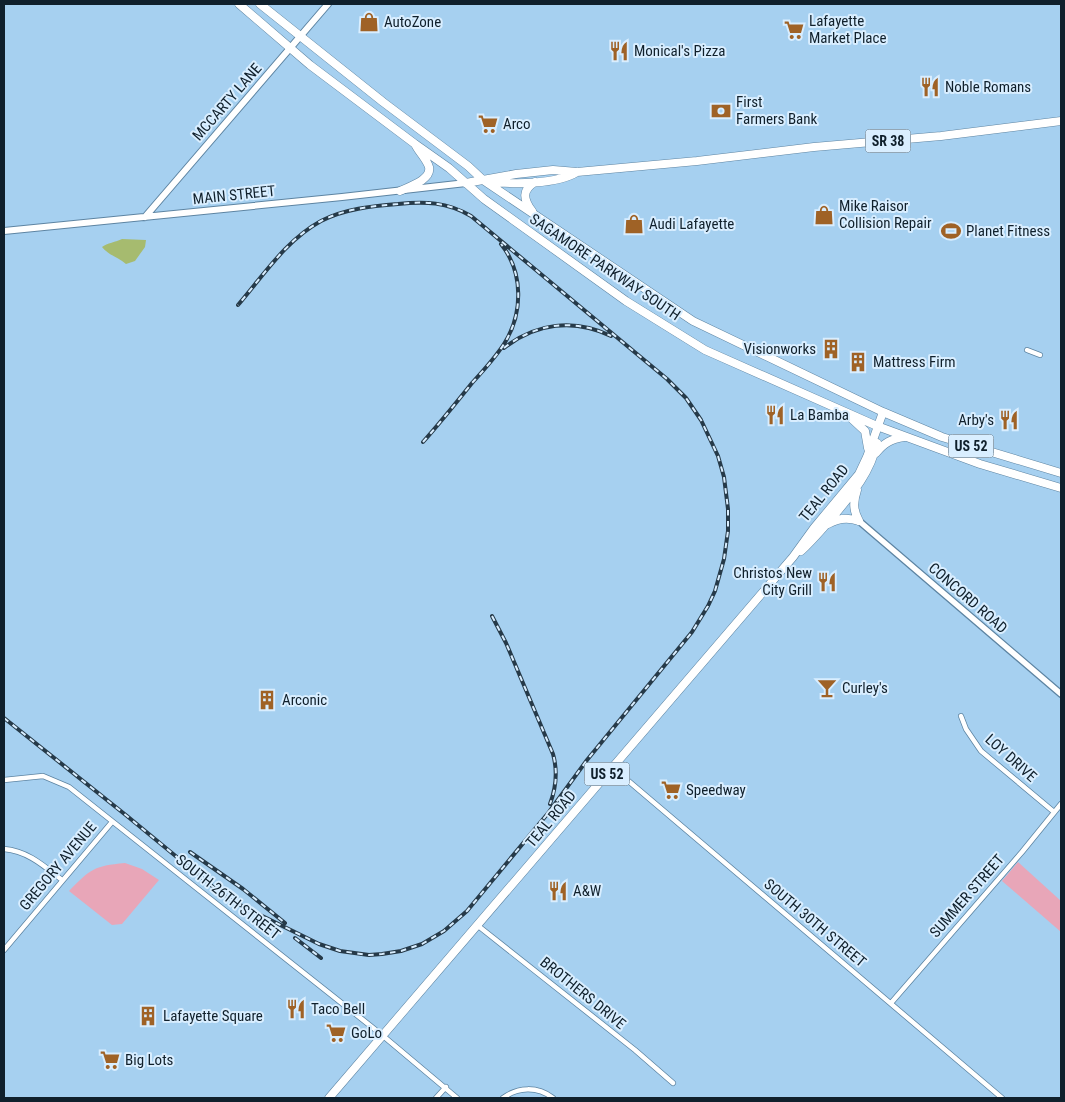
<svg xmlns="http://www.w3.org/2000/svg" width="1065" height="1102" viewBox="0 0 1065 1102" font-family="'Roboto Condensed',sans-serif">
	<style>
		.green { fill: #e8a6b8 }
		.water { fill: #a6bb6f }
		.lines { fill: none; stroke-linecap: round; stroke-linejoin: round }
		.minor-casing { stroke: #5d84a2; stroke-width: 6 }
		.tertiary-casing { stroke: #5d84a2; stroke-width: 8 }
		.secondary-casing { stroke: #5d84a2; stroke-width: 8 }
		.primary-casing { stroke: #5d84a2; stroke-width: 9 }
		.minor { stroke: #fff; stroke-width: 4.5 }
		.tertiary { stroke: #fff; stroke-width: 5.5 }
		.secondary { stroke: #fff; stroke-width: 6 }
		.primary { stroke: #fff; stroke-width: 8 }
		.rail-casing { stroke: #263a49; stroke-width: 4 }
		.rail { stroke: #d9eeff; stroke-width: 2; stroke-dasharray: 5.5; stroke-linecap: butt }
		.labels { text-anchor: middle; stroke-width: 4; stroke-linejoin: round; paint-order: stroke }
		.shield { fill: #d9eeff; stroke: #4c5e6b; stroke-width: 1 }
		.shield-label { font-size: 14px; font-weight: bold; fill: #10202c }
		.poi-label { font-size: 15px; fill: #10202c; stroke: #d9eeff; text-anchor: start }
		.street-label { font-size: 15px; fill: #10202c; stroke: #d9eeff }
	</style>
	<rect width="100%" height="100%" fill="#a6d0f0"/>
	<path class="green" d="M1018 862 1061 901V932L1002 881Z
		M125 863 142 869 159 880 122 924 112 925 69 891C91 869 93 866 125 863Z"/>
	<path class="water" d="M122 239 146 240 145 247 135 261 126 264C118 257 108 255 102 247 107 243 116 242 122 239Z"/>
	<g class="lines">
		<defs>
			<path id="minor" d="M1027 350 1040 355
				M961 716 966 729 981 751 1054 812
				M612 767 1002 1098
				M4 780 43 776 69 787 382 1035 457 1098
				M4 849C28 851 44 866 62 880
				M477 925 635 1050 673 1083
				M4 950 112 822
				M891 1003 1022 852 1061 804
				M436 1098 446 1087
				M503 1098C518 1087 537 1086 553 1098"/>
			<path id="tertiary" d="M859 521 1061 694"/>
			<path id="secondary" d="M145 217 328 4
				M4 231 342 197 466 183"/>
			<path id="primary" d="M239 4 310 65 415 144 449 168 484 199 626 301 705 350 877 426 980 464 1061 488
				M260 4 383 102 468 166 483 180 693 321 883 412 942 437 1061 473
				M490 181C512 185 558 184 577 172
				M466 183 516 174 553 170 577 172 697 161 814 147 941 136 1061 121
				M400 191C408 187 432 180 429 167 427 160 420 153 416 146
				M532 211C523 199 522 190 535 182
				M852 419 865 431 868 448
				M876 453C884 443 891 439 904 437
				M857 490C853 502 853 510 859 521
				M828 524C838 518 848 517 859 521
				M801 551C812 541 821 530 831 519 851 495 870 474 877 443
				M329 1098 793 557 814 528 859 474 867 457 883 412"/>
		</defs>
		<use href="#minor" class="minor-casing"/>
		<use href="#tertiary" class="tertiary-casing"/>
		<use href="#secondary" class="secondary-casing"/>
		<use href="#primary" class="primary-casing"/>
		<use href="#minor" class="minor"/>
		<use href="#tertiary" class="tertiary"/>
		<use href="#secondary" class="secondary"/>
		<use href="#primary" class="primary"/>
		<defs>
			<path id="rail" d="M504 348C536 323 574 318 611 336
				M423 442C440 423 456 403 472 383 483 371 495 358 504 344 523 314 524 273 501 244
				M492 616 506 643 553 754C558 772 556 788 550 804
				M4 718 127 816 212 886 229 899 248 909 319 944 340 951 369 955 382 954 401 951 422 944 444 931 467 911 549 812 587 760 692 632 708 606 715 591 724 559 728 531V509L724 477 718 456 701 420 686 398 667 379 471 216C447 202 425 201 398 204 372 206 344 209 321 221 286 240 263 276 238 305
				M190 852 243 889 285 923
				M295 938 321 958"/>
		</defs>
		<use href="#rail" class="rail-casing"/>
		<use href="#rail" class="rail"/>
	</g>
	<defs>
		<symbol id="shop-bare" viewBox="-9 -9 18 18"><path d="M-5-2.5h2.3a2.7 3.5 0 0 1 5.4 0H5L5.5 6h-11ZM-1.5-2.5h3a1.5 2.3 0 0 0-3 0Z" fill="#9f6226" stroke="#d9eeff" stroke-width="2.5" paint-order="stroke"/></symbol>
		<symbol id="supermarket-bare" viewBox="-9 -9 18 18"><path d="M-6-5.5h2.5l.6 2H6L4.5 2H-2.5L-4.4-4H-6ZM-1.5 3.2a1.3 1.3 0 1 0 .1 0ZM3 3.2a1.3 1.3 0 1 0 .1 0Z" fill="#9f6226" stroke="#d9eeff" stroke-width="2.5" paint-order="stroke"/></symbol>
		<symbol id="restaurant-bare" viewBox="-9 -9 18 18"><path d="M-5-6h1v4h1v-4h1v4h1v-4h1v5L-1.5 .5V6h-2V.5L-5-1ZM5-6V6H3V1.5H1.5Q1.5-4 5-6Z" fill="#9f6226" stroke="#d9eeff" stroke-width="2.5" paint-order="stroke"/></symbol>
		<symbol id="bank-bare" viewBox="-9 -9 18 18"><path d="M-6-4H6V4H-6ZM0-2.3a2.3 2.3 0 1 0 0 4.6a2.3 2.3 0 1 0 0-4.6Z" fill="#9f6226" stroke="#d9eeff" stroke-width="2.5" paint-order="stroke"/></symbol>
		<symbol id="stadium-bare" viewBox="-9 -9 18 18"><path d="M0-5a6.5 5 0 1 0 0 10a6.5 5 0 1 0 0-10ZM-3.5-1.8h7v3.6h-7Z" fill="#9f6226" stroke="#d9eeff" stroke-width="2.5" paint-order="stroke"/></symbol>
		<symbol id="building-bare" viewBox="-9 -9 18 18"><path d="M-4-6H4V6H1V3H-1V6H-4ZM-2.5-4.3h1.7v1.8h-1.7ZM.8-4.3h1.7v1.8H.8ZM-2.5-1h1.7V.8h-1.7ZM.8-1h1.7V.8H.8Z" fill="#9f6226" stroke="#d9eeff" stroke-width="2.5" paint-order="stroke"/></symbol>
		<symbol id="bar-bare" viewBox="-9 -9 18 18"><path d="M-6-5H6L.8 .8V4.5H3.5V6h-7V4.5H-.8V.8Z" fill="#9f6226" stroke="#d9eeff" stroke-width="2.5" paint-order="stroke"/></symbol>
	</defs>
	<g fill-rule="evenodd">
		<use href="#shop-bare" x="355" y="8" width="28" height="28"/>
		<use href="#supermarket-bare" x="780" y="16" width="28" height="28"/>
		<use href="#restaurant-bare" x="605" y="37" width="28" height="28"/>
		<use href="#restaurant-bare" x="916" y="73" width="28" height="28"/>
		<use href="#bank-bare" x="707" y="97" width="28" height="28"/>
		<use href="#supermarket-bare" x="474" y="110" width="28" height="28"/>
		<use href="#shop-bare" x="810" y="201" width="28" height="28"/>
		<use href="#shop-bare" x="620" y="210" width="28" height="28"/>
		<use href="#stadium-bare" x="937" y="217" width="28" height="28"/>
		<use href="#building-bare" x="817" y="335" width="28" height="28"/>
		<use href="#building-bare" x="844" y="348" width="28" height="28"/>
		<use href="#restaurant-bare" x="761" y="401" width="28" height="28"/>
		<use href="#restaurant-bare" x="995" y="406" width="28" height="28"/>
		<use href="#restaurant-bare" x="813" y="568" width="28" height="28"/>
		<use href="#bar-bare" x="813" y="674" width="28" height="28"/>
		<use href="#building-bare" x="253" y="686" width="28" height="28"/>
		<use href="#supermarket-bare" x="657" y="776" width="28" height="28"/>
		<use href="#restaurant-bare" x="544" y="877" width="28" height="28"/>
		<use href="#restaurant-bare" x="282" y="995" width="28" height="28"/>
		<use href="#building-bare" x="134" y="1002" width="28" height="28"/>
		<use href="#supermarket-bare" x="322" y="1019" width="28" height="28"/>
		<use href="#supermarket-bare" x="96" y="1046" width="28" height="28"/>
	</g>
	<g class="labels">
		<g class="shield">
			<rect x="865.5" y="129.5" width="45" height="23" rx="4"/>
			<rect x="948.5" y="434.5" width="45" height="23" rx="4"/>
			<rect x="584.5" y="762.5" width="45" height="23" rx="4"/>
		</g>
		<g class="shield-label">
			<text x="888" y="146">SR 38</text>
			<text x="971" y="451">US 52</text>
			<text x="607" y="779">US 52</text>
		</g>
		<g class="poi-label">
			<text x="809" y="26">Lafayette<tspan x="809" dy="17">Market Place</tspan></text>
			<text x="384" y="27">AutoZone</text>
			<text x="634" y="56">Monical's Pizza</text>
			<text x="945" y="92">Noble Romans</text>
			<text x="736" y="107">First<tspan x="736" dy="17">Farmers Bank</tspan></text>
			<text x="503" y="129">Arco</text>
			<text x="839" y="211">Mike Raisor<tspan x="839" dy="17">Collision Repair</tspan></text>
			<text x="649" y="229">Audi Lafayette</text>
			<text x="966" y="236">Planet Fitness</text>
			<text x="816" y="354" text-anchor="end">Visionworks</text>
			<text x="873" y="367">Mattress Firm</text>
			<text x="790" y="420">La Bamba</text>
			<text x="994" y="425" text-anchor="end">Arby's</text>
			<text x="812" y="578" text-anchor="end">Christos New<tspan x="812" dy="17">City Grill</tspan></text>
			<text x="842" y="693">Curley's</text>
			<text x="282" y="705">Arconic</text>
			<text x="686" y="795">Speedway</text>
			<text x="573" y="896">A&amp;W</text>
			<text x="311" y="1014">Taco Bell</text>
			<text x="163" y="1021">Lafayette Square</text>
			<text x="351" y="1038">GoLo</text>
			<text x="125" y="1065">Big Lots</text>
		</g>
		<g class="street-label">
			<text transform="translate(227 102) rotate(-49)" y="5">MCCARTY LANE</text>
			<text transform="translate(234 195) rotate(-6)" y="5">MAIN STREET</text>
			<text transform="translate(605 267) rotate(34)" y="5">SAGAMORE PARKWAY SOUTH</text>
			<text transform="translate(824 493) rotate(-51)" y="5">TEAL ROAD</text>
			<text transform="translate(968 598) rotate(41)" y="5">CONCORD ROAD</text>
			<text transform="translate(1011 758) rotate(42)" y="5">LOY DRIVE</text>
			<text transform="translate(551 819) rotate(-50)" y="5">TEAL ROAD</text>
			<text transform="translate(58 866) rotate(-50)" y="5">GREGORY AVENUE</text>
			<text transform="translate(967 896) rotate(-49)" y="5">SUMMER STREET</text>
			<text transform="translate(228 897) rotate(38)" y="5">SOUTH 26TH STREET</text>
			<text transform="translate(815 923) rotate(40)" y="5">SOUTH 30TH STREET</text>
			<text transform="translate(583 993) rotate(39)" y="5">BROTHERS DRIVE</text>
		</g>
	</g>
	<rect width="1065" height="1102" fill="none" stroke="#10202c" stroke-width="10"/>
</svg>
